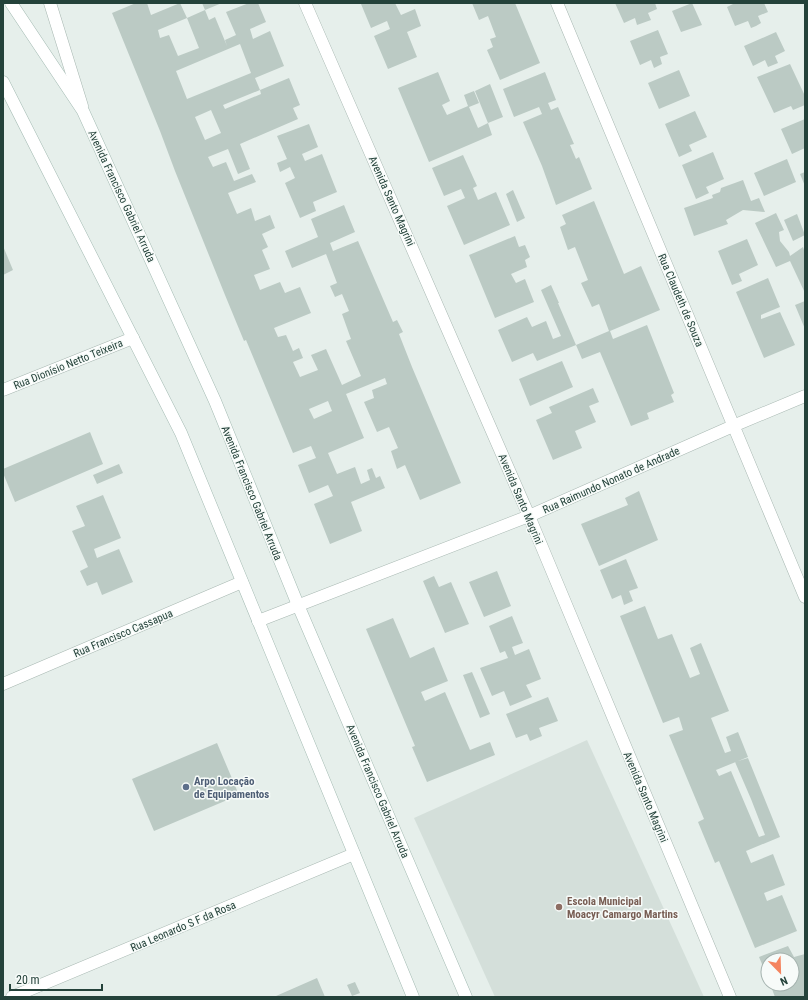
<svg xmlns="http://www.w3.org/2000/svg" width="808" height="1000" viewBox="0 0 808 1000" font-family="'Roboto Condensed',sans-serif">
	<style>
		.built { fill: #d4dfda }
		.building { fill: #bbcac4; fill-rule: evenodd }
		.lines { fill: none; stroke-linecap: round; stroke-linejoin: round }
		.street-casing { stroke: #a8b8b2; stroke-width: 13 }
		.secondary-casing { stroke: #a4bbb3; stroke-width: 13 }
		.street { stroke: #fff; stroke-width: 12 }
		.secondary { stroke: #fff; stroke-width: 12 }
		.service-dot { fill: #5c6f8a; stroke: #f7fbf9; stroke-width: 1.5 }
		.education-dot { fill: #8d6e63; stroke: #f7fbf9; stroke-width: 1.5 }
		.labels { text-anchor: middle; stroke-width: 3; stroke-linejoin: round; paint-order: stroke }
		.street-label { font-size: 11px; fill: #24423a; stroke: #f7fbf9 }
		.service-label { font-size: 11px; font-weight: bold; fill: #4e5e75; stroke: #f7fbf9; text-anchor: start }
		.education-label { font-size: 11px; font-weight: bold; fill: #785e54; stroke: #f7fbf9; text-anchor: start }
	</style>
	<rect width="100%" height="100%" fill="#e6efeb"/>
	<path class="built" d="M587 740 704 997H495L414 818Z"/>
	<path class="building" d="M136 3H147L151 15 180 3 187 18 158 30 160 38 169 35 178 56 199 48 187 18 205 10 209 20 215 17 227 46 225 40 236 35 226 12 249 3H258L266 22 250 29 253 39 270 31 284 66 255 78 260 90 223 105 225 109 261 94 260 90 289 78 300 105 293 108 298 119 240 144 250 169 238 174 228 149 208 157 213 167 226 162 234 181 252 174 256 182 228 193 237 214 251 208 255 221 270 215 275 228 262 234 268 247 262 250 270 269 254 275 260 290 280 282 285 293 300 287 311 313 274 328 278 337 286 335 293 351 299 348 303 358 293 362 300 377 318 370 311 355 326 349 342 385 361 376 346 341 351 339 342 314 349 311 342 294 335 297 330 286 337 283 326 254 292 268 285 251 318 237 311 219 344 205 355 232 330 243 333 251 358 241 393 322 397 320 403 332 399 334 412 367 461 483 420 500 405 465 397 469 391 451 398 448 389 427 377 432 364 402 374 398 372 390 387 384 385 378 346 394 364 438 328 453 337 474 355 467 361 484 370 480 367 470 372 468 376 478 380 476 385 488 351 502 362 531 330 544 314 504 333 496 328 485 309 493 298 465 316 458 311 446 293 453 246 340 244 341 225 295 175 171 160 131 112 13ZM240 44 251 73 187 99 176 71ZM211 110 221 133 205 140 195 117ZM328 401 332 411 314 419 309 409Z
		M202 3H222L205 10Z
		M363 3H395L401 15 415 9 421 26 407 32 417 57 388 69 374 36 390 29 387 21 371 28 361 4Z
		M472 3H515L540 63 500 80 487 50 493 47 490 39 496 37 488 16 479 20Z
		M615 3H655L657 9 648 13 651 20 637 25 635 18 624 23Z
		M692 3 702 25 681 32 672 11Z
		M735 3H764L768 12 758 16 761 23 756 26 751 28 748 21 735 26 727 7Z
		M658 30 668 54 660 57 662 64 654 68 651 60 640 65 630 41Z
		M776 32 785 51 775 56 778 63 768 67 765 60 753 66 744 46Z
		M790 64 805 96V105L793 110 791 106 774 113 757 77Z
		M679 70 690 96 659 109 648 83Z
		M438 72 450 101 442 105 447 115 468 106 464 95 474 91 479 103 469 107 478 128 488 123 475 91 490 84 503 117 488 123 492 135 429 162 398 88Z
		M545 72 556 100 548 103 551 110 558 107 574 144 570 145 576 159 579 157 592 189 556 205 542 166 523 122 542 114 539 107 514 117 503 89Z
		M695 111 707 137 689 145 692 151 679 157 665 124Z
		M805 119V148L792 154 781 129Z
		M309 124 318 147 302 154 305 161 322 154 337 192 313 202 316 211 300 218 285 183 295 178 290 167 280 172 277 163 287 159 277 136Z
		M713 152 724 179 706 187 709 193 696 199 682 165Z
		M463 155 477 186 473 188 478 200 496 192 510 225 464 245 447 206 465 198 461 189 444 196 432 168Z
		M787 159 796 182 764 196 754 173Z
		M805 172V186L800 174Z
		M743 180 751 201 759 198 765 212 743 210 726 220 728 224 694 236 684 208 713 198 712 195 720 192 721 188Z
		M513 190 525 218 517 222 506 194Z
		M594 201 624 274 641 266 660 310 610 331 613 339 647 325 674 393 671 395 674 402 647 413 649 419 631 426 600 352 582 359 576 345 609 331 599 304 592 307 581 283 588 280 575 247 568 250 560 227 566 224 562 215Z
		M776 213 784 230 779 232 780 241 789 252 790 256 803 247 805 253V293L790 261 776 267 755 223Z
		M797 214 805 235 793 241 784 220Z
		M515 236 519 247 525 245 530 257 525 260 527 267 511 274 516 283 525 279 534 302 495 318 469 255Z
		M747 239 758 265 739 274 742 281 732 285 718 251Z
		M3 246 13 270 3 275Z
		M768 278 780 307 761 315V319L780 312 795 345 764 358 736 292Z
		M551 285 559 303H558L576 345 537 361 533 353 512 362 498 330 527 317 532 327 546 321 553 339 561 336 541 290Z
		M805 301V329L795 305Z
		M562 361 573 387 530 406 519 379Z
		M593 388 599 402 589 406 596 422 575 431 582 448 553 460 536 420 552 413 549 407Z
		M90 432 103 464 15 502 3 473V469Z
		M119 464 123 473 97 484 93 475Z
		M639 491 658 540 599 566 581 524 628 505 625 498Z
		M103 495 121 538 94 549 97 558 119 549 133 582 102 595 97 582 87 586 80 571 88 567 72 531 85 526 76 506Z
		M626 559 638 588 629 591 633 601 624 605 621 595 612 599 600 570Z
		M497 571 511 606 484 617 469 582Z
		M434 576 439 587 451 582 469 624 445 633 423 581Z
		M645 606 658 639 672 634 690 678 700 674 690 648 701 643 729 711 711 718 725 753 731 751 726 737 738 732 748 757 716 770 719 776 731 771 759 837 765 835 751 799 735 762 748 758 780 837 746 851 751 863 773 854 785 885 764 893 767 901 782 895 797 931 755 948 719 861 715 863 698 822 704 819 669 735 683 730 679 717 663 723 620 616Z
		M512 616 523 643 512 647 515 655 529 649 541 679 526 685 532 697 510 706 504 691 492 696 480 668 508 658 505 651 500 653 489 626Z
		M393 618 410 658 434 647 448 681 421 692 425 701 445 692 470 750 490 742 495 755 427 782 412 747 415 746 366 629Z
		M472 672 490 714 480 718 463 675Z
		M548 697 558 721 539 728 542 736 530 741 527 734 516 738 506 714Z
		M217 743 239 795 154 831 132 779Z
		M788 946 794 957 805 954V997H775L770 984H792V960H768V978L759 957Z
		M317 978 325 997H276V996Z
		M355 982 360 993 352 996 347 985Z"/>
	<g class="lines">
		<defs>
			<path id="street" d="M50 3 82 106
				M305 3 529 516 730 997
				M557 3 805 597
				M3 390 133 338
				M258 621 529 516 733 426 805 396
				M3 684 242 582
				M12 997 354 854"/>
			<path id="secondary" d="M11 3 83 111 215 401 298 605 466 997
				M3 82 181 433 413 997"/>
		</defs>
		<use href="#street" class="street-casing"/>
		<use href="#secondary" class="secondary-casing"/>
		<use href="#street" class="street"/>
		<use href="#secondary" class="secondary"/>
	</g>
	<circle class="service-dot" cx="186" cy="787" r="4"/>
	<circle class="education-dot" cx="559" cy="907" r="4"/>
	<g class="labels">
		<g class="street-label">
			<text transform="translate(122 196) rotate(65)" y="4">Avenida Francisco Gabriel Arruda</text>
			<text transform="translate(392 201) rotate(66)" y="4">Avenida Santo Magrini</text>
			<text transform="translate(681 300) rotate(67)" y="4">Rua Claudeth de Souza</text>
			<text transform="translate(68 364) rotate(-22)" y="4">Rua Dionísio Netto Teixeira</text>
			<text transform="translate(611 480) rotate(-24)" y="4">Rua Raimundo Nonato de Andrade</text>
			<text transform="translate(252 493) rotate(68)" y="4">Avenida Francisco Gabriel Arruda</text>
			<text transform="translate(521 499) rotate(67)" y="4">Avenida Santo Magrini</text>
			<text transform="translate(123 633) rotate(-23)" y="4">Rua Francisco Cassapua</text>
			<text transform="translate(378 791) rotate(67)" y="4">Avenida Francisco Gabriel Arruda</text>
			<text transform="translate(646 797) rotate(67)" y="4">Avenida Santo Magrini</text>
			<text transform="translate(183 926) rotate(-23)" y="4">Rua Leonardo S F da Rosa</text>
		</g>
		<g class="service-label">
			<text x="194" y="785">Arpo Locação<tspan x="194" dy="13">de Equipamentos</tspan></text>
		</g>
		<g class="education-label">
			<text x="567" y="905">Escola Municipal<tspan x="567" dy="13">Moacyr Camargo Martins</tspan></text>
		</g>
	</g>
	<rect width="808" height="1000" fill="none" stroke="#24423a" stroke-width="8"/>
	<g transform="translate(780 972) rotate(157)"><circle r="19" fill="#f7fbf9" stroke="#a3b1ad"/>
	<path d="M0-3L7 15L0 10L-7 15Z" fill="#f4845f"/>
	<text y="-6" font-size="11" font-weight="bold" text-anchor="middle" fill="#24423a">N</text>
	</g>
	<path d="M10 984v6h92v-6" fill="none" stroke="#24423a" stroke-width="2"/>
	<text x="16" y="984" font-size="12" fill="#24423a" stroke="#f7fbf9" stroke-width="3" paint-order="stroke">20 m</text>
</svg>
